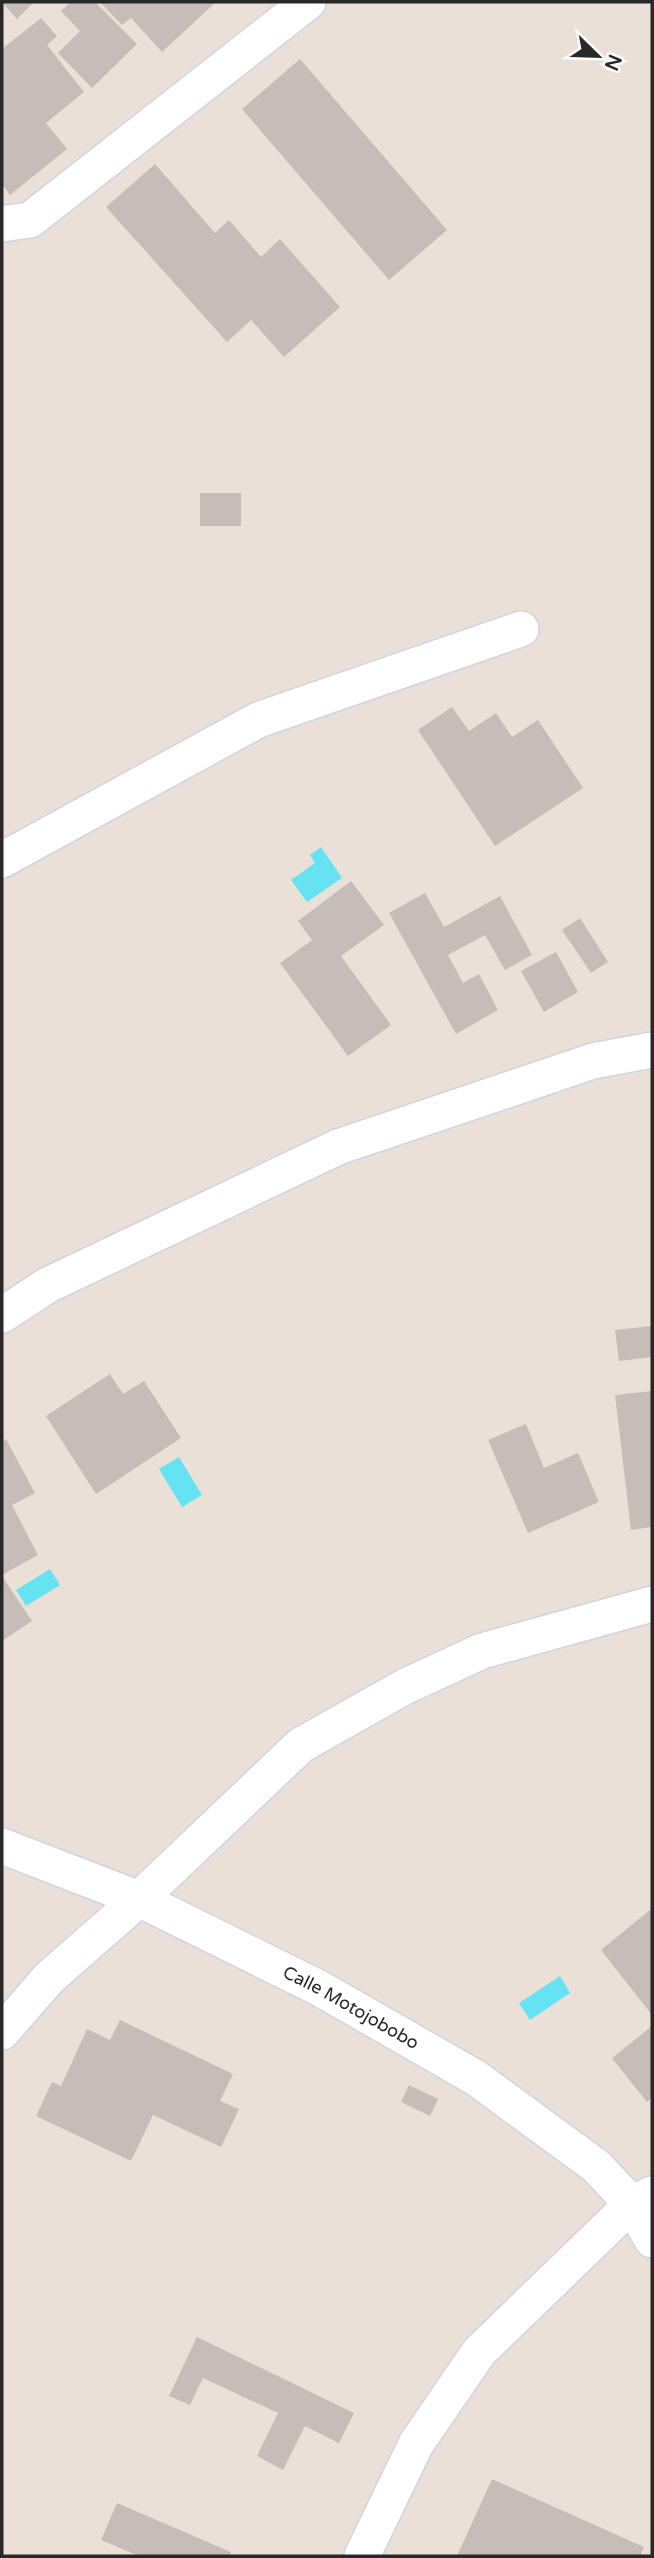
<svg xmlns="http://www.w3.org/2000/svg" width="654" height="2558" viewBox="0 0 654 2558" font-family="'Varela Round',sans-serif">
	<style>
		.water { fill: #65e3f3 }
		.building { fill: #c6bdb8 }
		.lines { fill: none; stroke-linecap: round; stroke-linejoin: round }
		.minor-casing { stroke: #cdd4e2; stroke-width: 38 }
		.minor { stroke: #fff; stroke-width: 35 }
		.labels { text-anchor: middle; stroke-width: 5; stroke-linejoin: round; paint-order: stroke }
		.street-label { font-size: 18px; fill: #282828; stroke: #fff }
	</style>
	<rect width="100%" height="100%" fill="#ebe0d8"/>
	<path class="water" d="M321 847 342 878 307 902 291 880 315 863 310 855Z
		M179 1457 202 1495 182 1507 159 1469Z
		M50 1569 60 1585 26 1606 16 1590Z
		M560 1976 570 1993 530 2020 519 2003Z"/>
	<path class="building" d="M2 2H34L17 19Z
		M71 2H95L137 44 92 88 58 53 80 31 61 11Z
		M100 2H216L162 52 131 18 122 25Z
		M41 18 57 36 47 45 84 92 46 123 67 149 10 195 2 184V49Z
		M300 59 447 230 389 280 242 109Z
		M155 164 215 233 229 220 261 257 280 239 340 307 284 357 251 320 227 342 106 207Z
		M200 493H241V526H200Z
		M452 707 469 731 496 713 512 737 538 720 583 788 495 846 418 730Z
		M351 881 384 925 341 956 391 1025 348 1056 280 963 312 940 298 921Z
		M425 893 444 927 500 896 532 955 505 970 485 935 448 955 463 983 479 974 498 1010 456 1034 389 913Z
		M580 918 608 962 591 973 562 930Z
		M556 952 578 992 544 1012 521 971Z
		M652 1326V1357L619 1361 615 1330Z
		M110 1374 123 1394 144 1381 181 1438 96 1494 46 1416Z
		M652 1391V1527L631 1530 615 1395Z
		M526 1424 544 1468 578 1453 599 1502 528 1533 488 1440Z
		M6 1439 35 1493 12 1505 38 1555 2 1575V1442Z
		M2 1576 32 1621 2 1641Z
		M650 1910 652 1913V2015L601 1950Z
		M120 2020 233 2074 220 2101 239 2109 221 2147 153 2115 131 2161 36 2116 52 2082 61 2086 87 2029 110 2040Z
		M652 2026V2098L647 2102 612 2058Z
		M409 2085 438 2099 430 2116 401 2102Z
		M197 2337 354 2413 339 2443 305 2426 283 2470 257 2456 278 2413 203 2378 190 2405 169 2396Z
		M492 2479 644 2547 640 2556H457Z
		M117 2503 231 2552 229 2556H139L101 2540Z"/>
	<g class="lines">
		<defs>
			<g id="minor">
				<path d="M2 224 30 220 308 2"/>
				<path d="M2 860 258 720 521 629"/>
				<path d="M2 1315 48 1285 338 1147 593 1061 652 1050"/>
				<path id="s1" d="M2 1846 139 1899 319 1988 476 2078 596 2166 632 2204 652 2240"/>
				<path d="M2 2032 49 1978 139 1899 301 1745 406 1686 482 1651 652 1604"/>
				<path d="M362 2556 416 2444 479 2352 632 2204 652 2194"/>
			</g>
		</defs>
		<use href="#minor" class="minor-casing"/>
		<use href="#minor" class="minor"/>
	</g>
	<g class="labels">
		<g class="street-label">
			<text dy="6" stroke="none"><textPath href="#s1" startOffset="385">Calle Motojobobo</textPath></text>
		</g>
	</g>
	<rect width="654" height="2558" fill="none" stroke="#282828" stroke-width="7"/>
	<g transform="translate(598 56) rotate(113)" stroke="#ffffff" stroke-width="5" paint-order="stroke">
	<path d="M0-5L12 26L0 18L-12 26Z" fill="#282828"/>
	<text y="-10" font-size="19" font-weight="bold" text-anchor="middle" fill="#282828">N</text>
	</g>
</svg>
